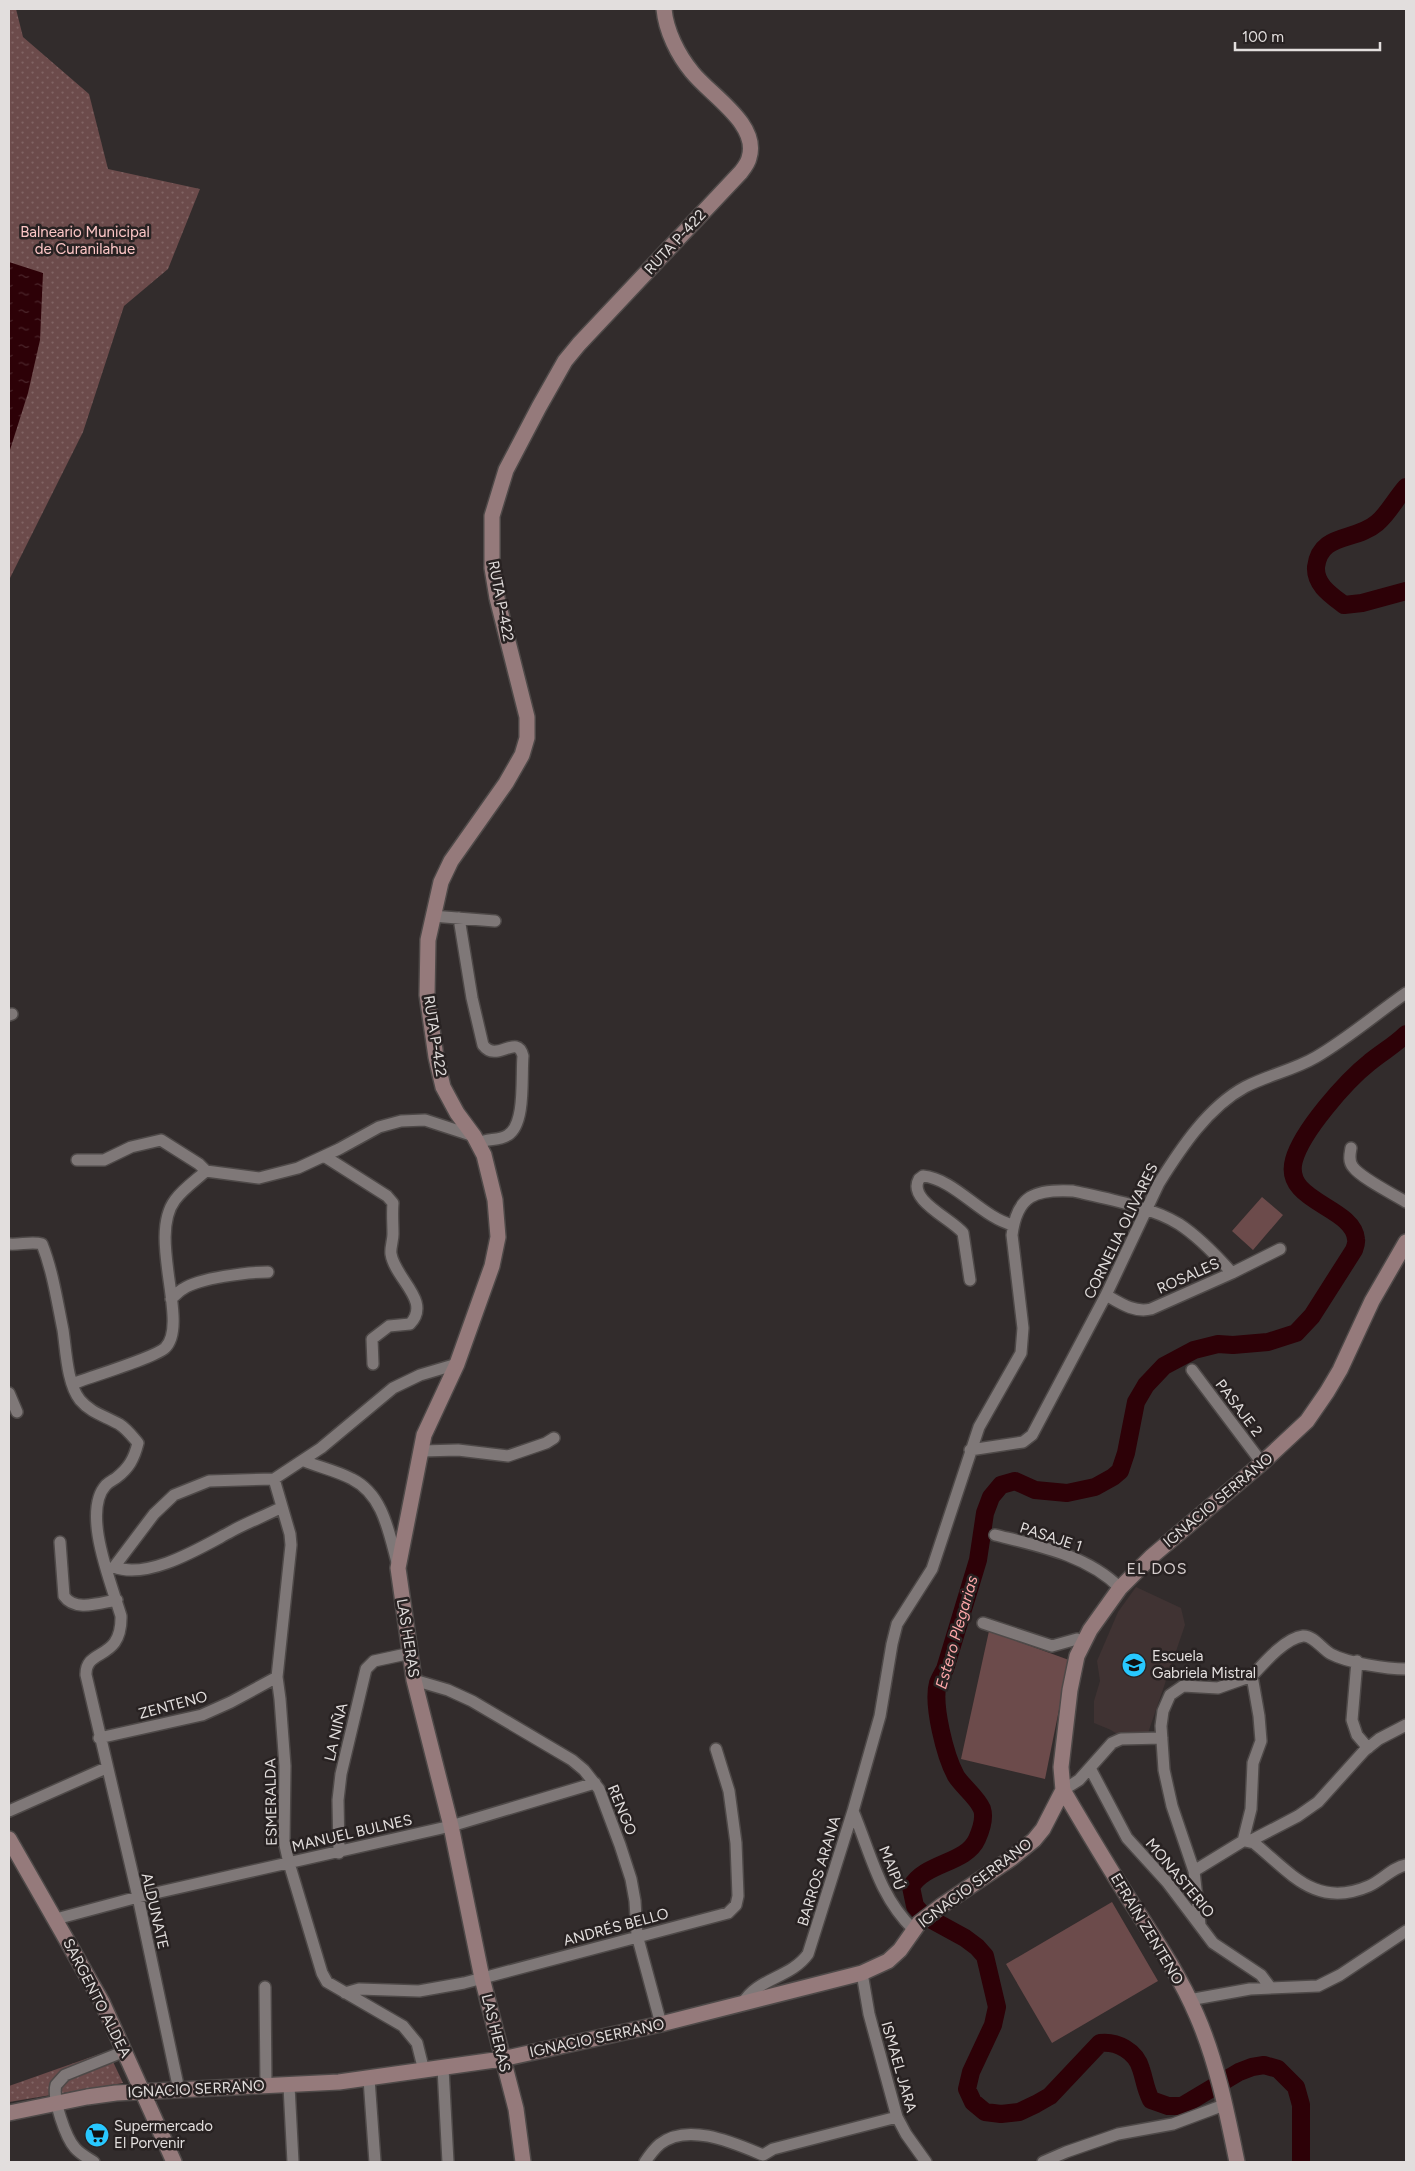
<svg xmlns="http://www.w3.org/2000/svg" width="1415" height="2171" viewBox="0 0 1415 2171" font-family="Figtree,sans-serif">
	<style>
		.built { fill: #403333 }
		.green { fill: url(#green-dots) }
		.pitch { fill: #6c4b4b }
		.water { fill: url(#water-ripples) }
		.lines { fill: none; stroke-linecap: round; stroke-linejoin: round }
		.river { stroke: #2d0107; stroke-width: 18 }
		.street-casing { stroke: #4e4948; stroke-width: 14 }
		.secondary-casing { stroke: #4e4948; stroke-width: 18 }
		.street { stroke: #7f7878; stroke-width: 11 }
		.secondary { stroke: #957a7b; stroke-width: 15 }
		.labels { text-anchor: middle; stroke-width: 5; stroke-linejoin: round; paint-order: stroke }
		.park-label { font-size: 15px; fill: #fdc7c7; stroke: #282222 }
		.street-label { font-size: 15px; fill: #e2dedd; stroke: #282222 }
		.poi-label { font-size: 15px; fill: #e2dedd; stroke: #282222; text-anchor: start }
		.neighbourhood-label { font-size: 16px; letter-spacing: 1px; fill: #d5cdcd; stroke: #282222 }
		.water-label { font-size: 16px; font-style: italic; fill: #fea7a9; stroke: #282222 }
	</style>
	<defs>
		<pattern id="green-dots" width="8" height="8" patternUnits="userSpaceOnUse" patternTransform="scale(1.25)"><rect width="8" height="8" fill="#6c4b4b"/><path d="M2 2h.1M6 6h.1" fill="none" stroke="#816464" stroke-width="1.8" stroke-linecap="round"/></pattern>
		<pattern id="water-ripples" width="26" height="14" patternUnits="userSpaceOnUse" patternTransform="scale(1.25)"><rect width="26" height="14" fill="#2d0107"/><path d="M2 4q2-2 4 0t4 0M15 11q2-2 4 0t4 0" fill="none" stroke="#4b262b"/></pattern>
	</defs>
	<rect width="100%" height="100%" fill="#322c2c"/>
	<path class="built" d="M1136 1587 1181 1608 1185 1625 1148 1733 1120 1736 1111 1730 1094 1723V1701L1100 1681 1097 1661 1118 1612Z"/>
	<path class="green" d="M9 9H16L23 37 89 94 108 169 200 189 168 269 124 306 83 432 9 580Z
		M108 2051 123 2083 9 2102V2086Z"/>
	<path class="pitch" d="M1262 1197 1283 1215 1253 1250 1232 1231Z
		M989 1631 1069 1660 1045 1779 961 1759Z
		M1112 1902 1158 1981 1052 2043 1006 1964Z"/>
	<path class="water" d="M9 262 43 273 40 340 28 393 9 453Z"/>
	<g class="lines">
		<path class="river" d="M1406 487C1396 498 1389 513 1377 523 1355 542 1320 532 1316 567 1315 585 1331 595 1344 605L1362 603 1406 591
			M1301 2162V2105L1296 2087 1278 2069 1264 2065 1252 2067 1239 2072 1182 2106H1168L1151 2100C1145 2088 1145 2081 1141 2069 1136 2051 1117 2041 1100 2043L1050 2096 1036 2104 1019 2112 1001 2114 985 2112 973 2102 967 2089 971 2072 993 2025 997 2007 985 1956 977 1947 965 1938 923 1915 915 1906 911 1887C925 1862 966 1864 977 1839 981 1830 985 1818 982 1809 977 1797 963 1787 956 1776 945 1756 932 1704 938 1683 940 1678 943 1673 945 1669L978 1560 985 1513 991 1497 1001 1485 1015 1481 1035 1490 1067 1493 1095 1487 1113 1477 1120 1471 1126 1453 1136 1402 1146 1385 1164 1366 1194 1350 1218 1344 1233 1345 1268 1342 1296 1333 1312 1316 1354 1250C1355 1247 1357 1242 1356 1239 1353 1206 1282 1202 1294 1160 1302 1131 1346 1081 1370 1062 1382 1052 1395 1045 1406 1034"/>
		<defs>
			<path id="street" d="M432 916 495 921
				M459 918 472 998 483 1045C497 1064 517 1032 523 1056 521 1076 526 1124 508 1135 499 1141 488 1138 478 1143
				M9 1015 12 1014
				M1351 1148C1350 1154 1348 1161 1353 1167 1361 1178 1393 1194 1406 1202
				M324 1156 387 1196 393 1203C392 1213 393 1224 393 1234 393 1241 390 1248 391 1254 395 1279 432 1301 410 1324L389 1326 372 1339 373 1364
				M77 1160H104L131 1147 161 1140 199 1164 206 1171
				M9 1244C20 1245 32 1241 42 1244 53 1272 57 1301 63 1330 66 1350 67 1384 80 1400 91 1413 105 1416 119 1424 127 1429 132 1436 138 1443 134 1459 129 1468 116 1478 113 1480 109 1482 106 1485 81 1512 112 1585 121 1616 122 1662 85 1647 86 1675L138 1897 179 2090
				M970 1280 963 1233C952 1219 907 1200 919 1179L923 1176C955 1179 981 1217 1013 1225
				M1106 1295C1120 1303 1134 1313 1151 1309L1232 1273 1280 1249
				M171 1299C175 1296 179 1291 183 1289 199 1278 248 1272 268 1272
				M1192 1370 1262 1463
				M72 1384C90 1377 154 1358 165 1348 190 1324 147 1237 175 1200 183 1189 196 1180 206 1171L259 1178 298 1168 339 1149 379 1127 401 1121 425 1120 474 1136
				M9 1393 17 1412
				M970 1450 1023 1442 1032 1435 1106 1295 1159 1183C1181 1148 1208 1107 1245 1087 1268 1075 1294 1070 1316 1057 1347 1039 1376 1014 1406 993
				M422 1451 458 1450 508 1456 546 1443 554 1438
				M304 1461C319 1467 337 1471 352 1479 384 1495 389 1534 398 1566
				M274 1479 290 1534 291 1545 277 1677 280 1699 285 1766 284 1841 289 1863 322 1973 327 1982 403 2026 417 2043 424 2071
				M995 1535C1039 1546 1087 1555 1120 1588
				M60 1542 64 1596C75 1612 99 1603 117 1600
				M114 1567C148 1580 200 1548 230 1532 246 1523 265 1516 282 1507
				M108 1569 114 1567 154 1514 174 1495 209 1481 274 1479 321 1448 393 1388 420 1375 457 1364
				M983 1623 1052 1646 1077 1639 1083 1643
				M1357 1661 1352 1720 1357 1735 1368 1748
				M1252 1676C1263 1664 1285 1638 1303 1636 1313 1635 1322 1649 1331 1654 1348 1663 1387 1669 1406 1669
				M414 1680 448 1690 472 1701 572 1760 584 1770 599 1789 620 1845 631 1879 635 1901 637 1935 661 2024
				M99 1738 202 1715 231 1702 277 1677
				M1090 1768 1127 1838 1167 1882 1213 1943 1261 1975 1270 1987
				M1063 1790 1079 1780 1112 1743 1121 1739 1162 1738
				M9 1811 106 1768
				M853 1811C871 1854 879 1896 913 1929
				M1243 1841 1251 1809 1253 1763 1261 1741 1259 1716 1252 1676
				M1245 1841 1254 1843C1291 1873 1316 1909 1369 1886 1381 1881 1393 1867 1406 1865
				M1250 1841 1298 1816 1318 1802 1364 1751 1379 1739 1406 1725
				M339 1853 338 1800 341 1774 366 1669 374 1661 411 1653
				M1194 1871 1243 1841
				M56 1919 138 1897 451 1826 595 1783
				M1200 1925 1194 1871 1172 1806 1164 1770 1161 1726 1163 1711 1170 1695 1183 1686 1218 1688 1252 1676
				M862 1973 869 2014 897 2117 906 2134 926 2162
				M265 1987 266 2086
				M345 1993 359 1989 419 1991 464 1983 728 1913 736 1905 738 1896 736 1843 729 1791 716 1749
				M1189 2000 1250 1989 1318 1986 1340 1975 1406 1931
				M743 2003C757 1978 791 1978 808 1954L853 1811 880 1716 892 1644 897 1624 932 1569 979 1427 1021 1353 1023 1328 1012 1235C1017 1195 1035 1189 1073 1191 1104 1198 1152 1207 1179 1224 1199 1237 1216 1255 1232 1273
				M443 2068 448 2162
				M369 2079 375 2162
				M289 2086 293 2162
				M763 2155 773 2149 897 2117
				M94 2162C88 2158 80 2154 75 2148 66 2138 52 2099 56 2085L65 2075 125 2051
				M645 2162C649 2156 654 2149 660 2144 688 2122 734 2143 763 2155
				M1043 2162 1066 2152 1118 2134 1173 2124 1224 2105"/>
			<path id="secondary" d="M1063 1790C1083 1824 1103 1858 1124 1891 1150 1932 1178 1971 1197 2016 1217 2062 1227 2113 1237 2162
				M9 1839 102 2002 174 2162
				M9 2113 87 2097 116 2093 339 2082 502 2059 661 2024 862 1973 888 1961 900 1950 919 1923 941 1906 1012 1858 1034 1840 1043 1829 1063 1790 1061 1767 1070 1690 1077 1656 1090 1630 1120 1588 1151 1557 1262 1463 1307 1421 1327 1392 1340 1370 1372 1301 1406 1242
				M523 2162 516 2109 482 1978 451 1826 414 1680 398 1568 424 1435 457 1364 492 1266 498 1237 495 1200 484 1155 474 1136 457 1113 443 1087 436 1057 427 995 428 940 441 882 451 861 506 783 522 755 527 738V717L497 598 492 568V516L506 470 539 407 565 361 579 344 741 172C744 168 748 163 749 158 760 124 710 95 692 72 678 55 666 31 664 9"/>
		</defs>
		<use href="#street" class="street-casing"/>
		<use href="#secondary" class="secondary-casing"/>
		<use href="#street" class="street"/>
		<use href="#secondary" class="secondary"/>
	</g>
	<defs>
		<symbol id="school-disc" viewBox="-11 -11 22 22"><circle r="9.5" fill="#28c8ff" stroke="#282222"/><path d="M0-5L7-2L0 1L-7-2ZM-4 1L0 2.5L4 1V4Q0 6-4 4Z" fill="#111"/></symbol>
		<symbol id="supermarket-disc" viewBox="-11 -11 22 22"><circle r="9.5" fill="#28c8ff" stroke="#282222"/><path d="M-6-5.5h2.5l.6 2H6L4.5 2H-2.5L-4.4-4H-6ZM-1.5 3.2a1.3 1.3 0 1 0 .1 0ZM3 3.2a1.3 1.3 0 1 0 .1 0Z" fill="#111"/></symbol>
	</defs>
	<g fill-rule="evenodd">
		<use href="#school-disc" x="1120" y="1651" width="28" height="28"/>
		<use href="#supermarket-disc" x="83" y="2121" width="28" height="28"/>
	</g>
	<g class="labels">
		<g class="park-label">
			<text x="85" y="237">Balneario Municipal<tspan x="85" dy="17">de Curanilahue</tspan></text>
		</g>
		<g class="street-label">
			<text transform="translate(675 242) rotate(-47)" y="5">RUTA P-422</text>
			<text transform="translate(501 601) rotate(79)" y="5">RUTA P-422</text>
			<text transform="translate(435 1036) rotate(81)" y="5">RUTA P-422</text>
			<text transform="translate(1121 1231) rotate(-64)" y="5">CORNELIA OLIVARES</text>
			<text transform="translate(1188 1276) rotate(-24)" y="5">ROSALES</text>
			<text transform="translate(1239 1408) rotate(53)" y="5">PASAJE 2</text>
			<text transform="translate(1218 1500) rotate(-40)" y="5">IGNACIO SERRANO</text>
			<text transform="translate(1051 1537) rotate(18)" y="5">PASAJE 1</text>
			<text transform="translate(408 1638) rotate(81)" y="5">LAS HERAS</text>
			<text transform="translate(173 1705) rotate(-15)" y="5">ZENTENO</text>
			<text transform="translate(336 1732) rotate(-77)" y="5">LA NIÑA</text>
			<text transform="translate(271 1802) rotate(-91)" y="5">ESMERALDA</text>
			<text transform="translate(622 1810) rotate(68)" y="5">RENGO</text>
			<text transform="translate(352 1833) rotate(-13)" y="5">MANUEL BULNES</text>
			<text transform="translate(892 1868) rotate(68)" y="5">MAIPÚ</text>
			<text transform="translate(819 1871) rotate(-73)" y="5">BARROS ARANA</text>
			<text transform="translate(1180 1878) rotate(50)" y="5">MONASTERIO</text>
			<text transform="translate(975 1883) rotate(-37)" y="5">IGNACIO SERRANO</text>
			<text transform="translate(155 1911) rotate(77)" y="5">ALDUNATE</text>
			<text transform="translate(616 1927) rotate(-15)" y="5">ANDRÉS BELLO</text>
			<text transform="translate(1147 1929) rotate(59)" y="5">EFRAÍN ZENTENO</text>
			<text transform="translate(97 1998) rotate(63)" y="5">SARGENTO ALDEA</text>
			<text transform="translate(496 2033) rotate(76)" y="5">LAS HERAS</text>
			<text transform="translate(597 2038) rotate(-12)" y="5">IGNACIO SERRANO</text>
			<text transform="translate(899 2067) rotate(74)" y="5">ISMAEL JARA</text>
			<text transform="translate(196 2089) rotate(-3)" y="5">IGNACIO SERRANO</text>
		</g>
		<g class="poi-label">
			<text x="1152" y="1661">Escuela<tspan x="1152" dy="17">Gabriela Mistral</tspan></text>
			<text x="114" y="2131">Supermercado<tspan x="114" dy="17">El Porvenir</tspan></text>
		</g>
		<g class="neighbourhood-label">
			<text x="1157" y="1574">EL DOS</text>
		</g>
		<g class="water-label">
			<text transform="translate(956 1632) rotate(-74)" y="6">Estero Plegarias</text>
		</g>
	</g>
	<rect width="1415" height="2171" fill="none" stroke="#e2dedd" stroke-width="20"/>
	<path d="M1235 42v8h145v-8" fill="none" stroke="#e2dedd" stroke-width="2.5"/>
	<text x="1242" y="42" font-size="15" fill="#e2dedd" stroke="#282222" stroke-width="4" paint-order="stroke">100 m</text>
</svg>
